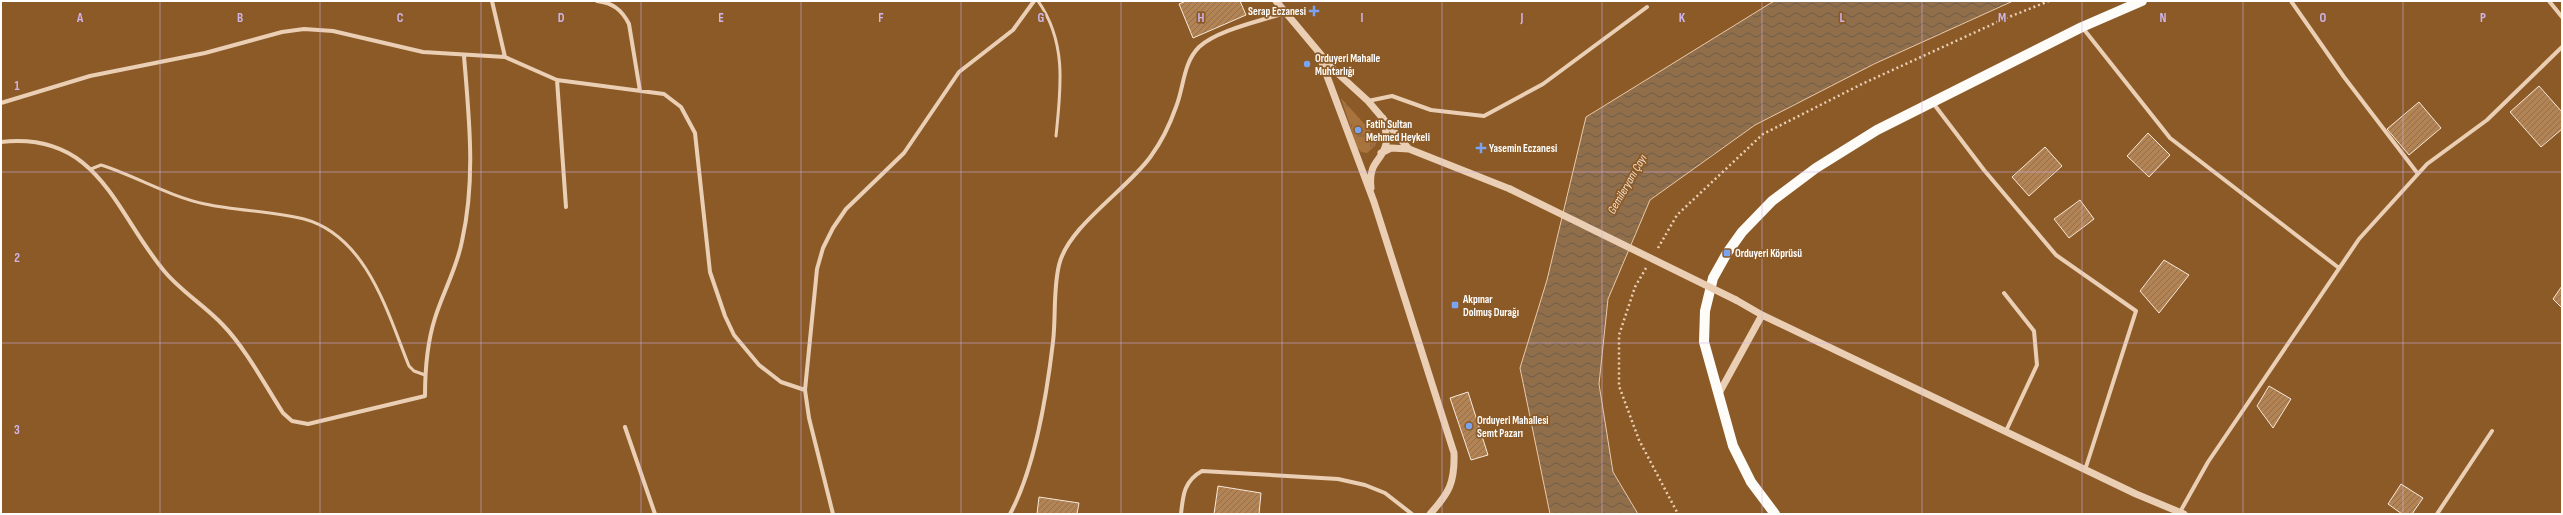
<svg xmlns="http://www.w3.org/2000/svg" width="2563" height="515" viewBox="0 0 2563 515" font-family="'Sofia Sans Condensed',sans-serif">
	<style>
		.grass { fill: url(#grass-tufts) }
		.water { fill: url(#water-waves); stroke: #eac9aa }
		.building { fill: url(#building-hatch); stroke: #f8e8d9 }
		.lines { fill: none; stroke-linecap: round; stroke-linejoin: round }
		.path { stroke: #eacfb5; stroke-width: 2.5; stroke-dasharray: 2 3; stroke-linecap: butt }
		.service { stroke: #eacfb5; stroke-width: 3 }
		.minor { stroke: #eacfb5; stroke-width: 4 }
		.tertiary { stroke: #eacfb5; stroke-width: 7 }
		.primary { stroke: #fefcf8; stroke-width: 10 }
		.tertiary-bridge { stroke: #eacfb5; stroke-width: 7 }
		.grid { fill: none; stroke: #d1b5e9; stroke-width: 1; stroke-opacity: 0.55 }
		.poi-dot { fill: #7aa4f2; stroke: #8b5a27; stroke-width: 1.5 }
		.labels { text-anchor: middle; stroke-width: 3.5; stroke-linejoin: round; paint-order: stroke }
		.poi-label { font-size: 11px; font-weight: bold; fill: #fff; stroke: #8b5a27; text-anchor: start }
		.water-label { font-size: 12px; font-style: italic; fill: #f4e0cd; stroke: #8b5a27 }
		.grid-label { font-size: 13px; text-anchor: middle; font-weight: bold; fill: #d1b5e9; stroke: #8b5a27; stroke-width: 3.5; stroke-linejoin: round; paint-order: stroke }
	</style>
	<defs>
		<pattern id="grass-tufts" width="24" height="20" patternUnits="userSpaceOnUse"><rect width="24" height="20" fill="#a9733e"/><path d="M3 7l-1-3M5 7V3M7 7l1-3M15 17l-1-3M17 17v-4M19 17l1-3" fill="none" stroke="#846344"/></pattern>
		<pattern id="water-waves" width="16" height="10" patternUnits="userSpaceOnUse"><rect width="16" height="10" fill="#916e4a"/><path d="M0 5q4-4 8 0t8 0" fill="none" stroke="#6e5d4b"/></pattern>
		<pattern id="building-hatch" width="6" height="6" patternUnits="userSpaceOnUse"><rect width="6" height="6" fill="#b38353"/><path d="M-1 1l2-2M0 6l6-6M5 7l2-2" fill="none" stroke="#8f7051"/></pattern>
	</defs>
	<rect width="100%" height="100%" fill="#8b5a27"/>
	<path class="grass" d="M1341 98 1377 138 1376 145 1367 153 1361 152 1357 147Z"/>
	<path class="water" d="M1774 1H2013L1874 64 1755 125 1650 200 1608 299 1599 384 1613 472 1638 514H1550L1520 368 1547 280 1586 117Z"/>
	<path class="building" d="M1186 1H1240L1246 15 1193 38 1179 4Z
		M2539 86 2562 112V129L2541 147 2510 112Z
		M2419 102 2441 128 2409 155 2387 129Z
		M2148 133 2170 155 2149 177 2127 156Z
		M2045 147 2062 166 2029 196 2012 177Z
		M2080 200 2094 219 2069 238 2054 219Z
		M2164 260 2189 275 2159 313 2140 291Z
		M2562 286V308L2553 299Z
		M2269 386 2291 399 2273 428 2257 406Z
		M1468 392 1488 455 1471 460 1450 398Z
		M2401 484 2423 498 2412 514H2402L2388 504Z
		M1218 486 1261 493 1259 514H1214Z
		M1039 497 1079 503 1077 514H1037Z"/>
	<g class="lines">
		<path class="path" d="M1658 248 1677 215 1763 134 1862 84 2004 19 2049 1
			M1646 268 1635 287 1619 335V386L1639 440 1678 514"/>
		<path class="service" d="M1038 1C1067 42 1061 88 1056 136
			M91 169 101 165C136 176 168 196 205 204 238 211 272 211 304 219 367 236 388 314 409 366L414 371 425 375"/>
		<path class="minor" d="M492 1 505 57
			M597 1C613 3 622 10 629 24L640 91
			M2291 1 2344 77 2418 174
			M2549 1 2562 17
			M2082 27 2170 138 2339 268
			M557 80 566 207
			M1368 101 1392 96 1431 110 1484 116 1543 84 1647 7
			M1 103 90 76 205 53 282 32 304 29 333 31 423 52 505 57 557 80 664 94 681 107 695 133 710 272 725 316 734 335 759 365 781 382 805 390
			M1933 103 1984 170 2056 255 2136 311 2085 470
			M1 142C99 131 115 213 165 272 182 292 205 306 223 325 246 349 265 385 283 413L292 421 308 424 425 396C425 370 427 343 435 318 443 292 457 268 462 241 476 179 469 118 464 56
			M2004 293 2034 331 2037 365 2006 431
			M625 427 655 514
			M2180 512 2208 462 2359 239 2427 164 2487 120 2562 47
			M833 514 809 418 805 390 817 269 823 248 833 228 846 209 904 153 959 72 1013 30 1034 1
			M1010 514C1035 468 1047 393 1053 342 1056 317 1053 290 1059 265 1068 226 1128 189 1151 156 1162 141 1170 124 1176 107 1184 87 1183 63 1199 47 1217 30 1261 21 1284 13
			M1181 514C1183 495 1184 481 1202 471L1338 479 1365 485 1385 493 1412 514
			M2437 514 2492 431"/>
		<path class="tertiary" d="M1276 1 1333 69 1368 101 1409 149
			M1318 52 1374 202 1454 453C1455 483 1449 493 1430 514
			M1381 153 1391 148 1409 149 1510 189
			M1371 188C1368 161 1382 162 1386 144 1387 136 1385 126 1383 118
			M1736 300 1762 315 2136 494 2184 514
			M1718 395 1762 315"/>
		<path class="primary" d="M1775 514 1751 482 1733 446 1704 342 1705 311 1713 278 1727 253 1742 232 1772 201 1816 168 1877 130 2082 27 2142 1"/>
		<path class="tertiary-bridge" d="M1510 189 1736 300"/>
	</g>
	<path class="grid" d="M160 1V514M320 1V514M481 1V514M641 1V514M801 1V514M961 1V514M1121 1V514M1282 1V514M1442 1V514M1602 1V514M1762 1V514M1922 1V514M2082 1V514M2243 1V514M2403 1V514M1 172H2562M1 343H2562"/>
	<g class="poi-dot">
		<path d="M1312 5h4v4h4v4h-4v4h-4v-4h-4v-4h4z"/>
		<circle cx="1307" cy="64" r="4"/>
		<circle cx="1358" cy="130" r="4"/>
		<path d="M1479 142h4v4h4v4h-4v4h-4v-4h-4v-4h4z"/>
		<rect x="1723" y="249" width="8" height="8" rx="2"/>
		<rect x="1451" y="301" width="8" height="8" rx="2"/>
		<circle cx="1469" cy="426" r="4"/>
	</g>
	<g class="labels">
		<g class="poi-label">
			<text x="1306" y="15" text-anchor="end">Serap Eczanesi</text>
			<text x="1315" y="62">Orduyeri Mahalle<tspan x="1315" dy="13">Muhtarlığı</tspan></text>
			<text x="1366" y="128">Fatih Sultan<tspan x="1366" dy="13">Mehmed Heykeli</tspan></text>
			<text x="1489" y="152">Yasemin Eczanesi</text>
			<text x="1735" y="257">Orduyeri Köprüsü</text>
			<text x="1463" y="303">Akpınar<tspan x="1463" dy="13">Dolmuş Durağı</tspan></text>
			<text x="1477" y="424">Orduyeri Mahallesi<tspan x="1477" dy="13">Semt Pazarı</tspan></text>
		</g>
		<g class="water-label">
			<text transform="translate(1627 184) rotate(-60)" y="4">Gemileryanı Çayı</text>
		</g>
	</g>
	<g class="grid-label">
		<text x="80" y="22">A</text>
		<text x="240" y="22">B</text>
		<text x="400" y="22">C</text>
		<text x="561" y="22">D</text>
		<text x="721" y="22">E</text>
		<text x="881" y="22">F</text>
		<text x="1041" y="22">G</text>
		<text x="1201" y="22">H</text>
		<text x="1362" y="22">I</text>
		<text x="1522" y="22">J</text>
		<text x="1682" y="22">K</text>
		<text x="1842" y="22">L</text>
		<text x="2002" y="22">M</text>
		<text x="2163" y="22">N</text>
		<text x="2323" y="22">O</text>
		<text x="2483" y="22">P</text>
		<text x="17" y="90">1</text>
		<text x="17" y="262">2</text>
		<text x="17" y="434">3</text>
	</g>
	<rect width="2563" height="515" fill="none" stroke="#ffffff" stroke-width="4"/>
</svg>
